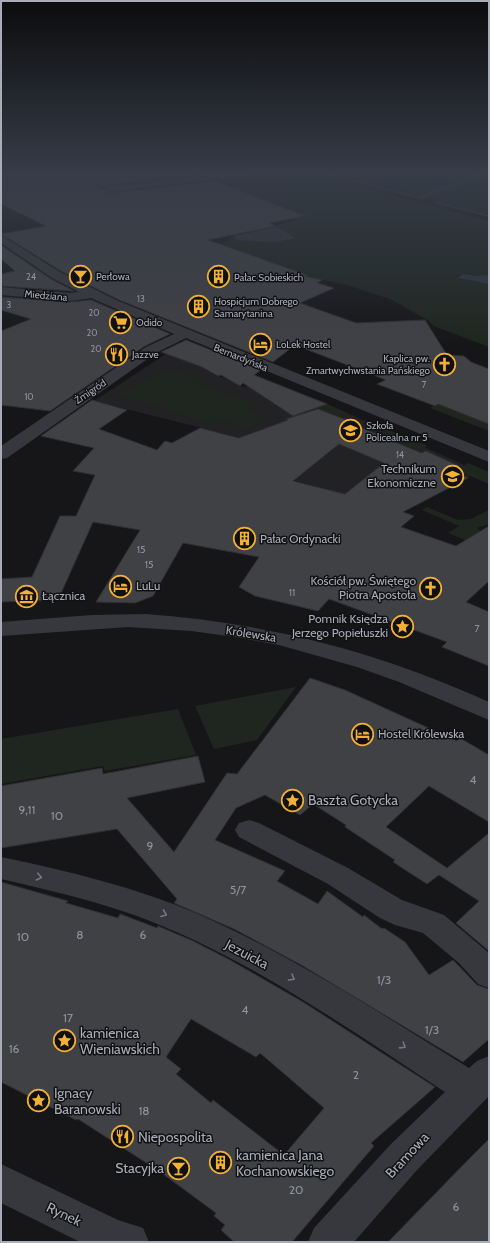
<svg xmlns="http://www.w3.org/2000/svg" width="490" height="1243" viewBox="0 0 490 1243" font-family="Cabin,sans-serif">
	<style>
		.built { fill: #222225 }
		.green { fill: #1e261f }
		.water { fill: #2c353c }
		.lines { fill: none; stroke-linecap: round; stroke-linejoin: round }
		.stream { fill: #2c353c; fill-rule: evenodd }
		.building { fill: #404145; stroke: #303034; fill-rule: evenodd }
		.minor { fill: #37383d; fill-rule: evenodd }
		.oneway { stroke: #757881 }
		.labels { text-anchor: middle; stroke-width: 3; stroke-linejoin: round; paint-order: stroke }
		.far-number-label { font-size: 9px; fill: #8e929b }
		.far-poi-label { font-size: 10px; fill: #a8adb8; stroke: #111113; text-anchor: start }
		.far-street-label { font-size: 10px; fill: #a8adb8; stroke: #111113 }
		.number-label { font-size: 10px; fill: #8e929b }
		.poi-label { font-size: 12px; fill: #a8adb8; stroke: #111113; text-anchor: start }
		.street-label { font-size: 12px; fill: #a8adb8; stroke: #111113 }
		.near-number-label { font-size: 12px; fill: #8e929b }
		.near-poi-label { font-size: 14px; fill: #a8adb8; stroke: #111113; text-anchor: start }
		.near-street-label { font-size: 14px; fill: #a8adb8; stroke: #111113 }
	</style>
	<rect width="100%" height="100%" fill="#161618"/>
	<path class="built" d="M166 354 202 367 218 376 228 379 243 387 247 386 276 399 271 401 294 416 327 404 476 470 468 478 421 503 395 486 371 473 345 494 256 470 254 441 94 401Z"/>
	<path class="green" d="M330 172H489V215Z
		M316 175 489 221V347L434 326 426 319 390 299 347 285 305 276 300 278 214 250 234 235 275 226 304 216 287 209 214 189Z
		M165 369 203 378 197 384 257 403 249 410 269 420 244 429 221 420 211 424 118 395Z
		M442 402 489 424V431L430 408Z
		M327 404 347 413 335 417 316 408Z
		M371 423 428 446 418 451 362 427Z
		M468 463 489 472V484L456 470Z
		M427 507 458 520 471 519 489 510V524L477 528 481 531 467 541 448 533 459 526 422 510Z
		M296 687 257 740 214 749 195 706Z
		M178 709 196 755 105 771 103 766 1 784V739Z"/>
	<path class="water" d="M276 227 296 238 275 242 236 240 235 236Z
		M463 274 477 276 489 275V284L458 278Z"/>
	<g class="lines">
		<path class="stream" d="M317 172H321L419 196 472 176 477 172H481L474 178 423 198 426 199 424 200Z
			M435 201 489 215V217L434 203Z"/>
	</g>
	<path class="building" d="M1 172H97L96 180 99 188 111 193 215 181 305 216 269 223 275 226 208 240 307 275 304 276 322 280 317 283 334 288 300 303 356 323 425 320 447 355 464 356 471 362 489 369V424L438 404 435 406 377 384 386 380 295 345 273 362 117 299 61 271 1 234 46 226 1 204Z
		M107 172H191L198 174 112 184H110Z
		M1 245 51 279 74 291 1 286V274L15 271 1 259Z
		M1 297 70 302 91 300 170 334 145 346 50 411 1 405V331L31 319 1 310Z
		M186 340 261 370 254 375 327 404 293 416 243 383 240 386 221 375 218 376 202 367 161 352Z
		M92 400 127 410 99 429 157 450 165 441 172 443 200 428 239 438 288 420 286 419 318 409 359 425 358 426 421 453 426 451 459 466 450 470 468 478 403 512 414 516 401 527 456 546 489 526V581L466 602 489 612V666L442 647 447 642 329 599 318 611 255 596 239 587 259 557 183 543 153 596 135 603 96 602 140 530 93 522 58 600 1 602V579L32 577 60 516H76L95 475 73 471 94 448 41 436ZM339 444 384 463 345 494 293 481Z
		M310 678 345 690 457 741 460 738 489 755V822L429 786 386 827 447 868 489 833V951L456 923 479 901 439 875 427 884 393 862 395 860 345 827 346 825 313 804 300 815 265 795 236 808 215 840 285 871 277 881 318 904 327 891 363 917 364 915 382 929 384 928 405 942 429 975 453 960 477 985 489 989V1039L463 1062 303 966 234 929 174 903 177 899 117 829 1 848V786L102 768 103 774 198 756 205 782 127 798 174 852 227 773 237 774Z
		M1 882 68 901 66 903 118 918 120 914 157 928 158 926 193 941 230 960 303 1002 435 1087 371 1143 374 1146 292 1242H234L221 1230 225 1225 214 1216 216 1213 159 1171 78 1119 76 1120 1 1082ZM191 1019 256 1057 260 1053 324 1108 284 1155 213 1100 211 1103 176 1074 181 1069 166 1057Z
		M489 1139V1242H388L468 1160Z"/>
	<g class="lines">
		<path class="minor" d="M98 172H106L109 185 112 186 229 172H253L248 175 111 192 100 187 97 180Z
			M1 235 60 272 116 300 489 451V462L186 338 156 353 7 458 1 459V446L146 347 174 334 91 298 70 301 1 295V287L70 293 79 292 52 278 1 243Z
			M146 614C268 623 378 652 489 702V720L399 682 357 667 279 645 235 637 191 631 128 627 1 636V622L92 615Z
			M249 820 259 823 348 868 402 900 444 915 489 953V988L478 984 459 963 423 933 395 925 380 918 328 884 239 837 235 830 239 823Z
			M1 857C68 871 135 887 198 914 293 956 381 1014 469 1068L477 1061 489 1056V1096L417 1170 354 1242H308L314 1228 391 1144 445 1092C352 1031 259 965 155 923 106 903 53 891 1 879Z
			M1 1164 118 1220 143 1228 149 1242H80L1 1203Z"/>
	</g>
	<defs><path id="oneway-chevron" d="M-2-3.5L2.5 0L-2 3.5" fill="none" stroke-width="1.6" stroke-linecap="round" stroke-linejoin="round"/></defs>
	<g class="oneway">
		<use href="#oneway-chevron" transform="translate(39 877) rotate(12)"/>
		<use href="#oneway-chevron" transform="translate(164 914) rotate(21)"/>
		<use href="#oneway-chevron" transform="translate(292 978) rotate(30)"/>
		<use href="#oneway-chevron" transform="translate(403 1046) rotate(32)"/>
	</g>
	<linearGradient id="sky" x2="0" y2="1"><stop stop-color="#0c0c0d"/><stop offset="0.5" stop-color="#363c48"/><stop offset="1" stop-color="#363c48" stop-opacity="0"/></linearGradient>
	<rect width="490" height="346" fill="url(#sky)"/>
	<defs>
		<symbol id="bar-ring" viewBox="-11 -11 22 22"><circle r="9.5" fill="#111113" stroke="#f2b134" stroke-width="1.5"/><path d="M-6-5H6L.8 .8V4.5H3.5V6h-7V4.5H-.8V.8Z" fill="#f2b134"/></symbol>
		<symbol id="building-ring" viewBox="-11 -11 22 22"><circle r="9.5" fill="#111113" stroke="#f2b134" stroke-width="1.5"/><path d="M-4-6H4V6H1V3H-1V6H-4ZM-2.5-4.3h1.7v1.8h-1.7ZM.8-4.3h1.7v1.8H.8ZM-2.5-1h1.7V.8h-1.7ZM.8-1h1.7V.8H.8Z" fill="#f2b134"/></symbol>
		<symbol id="supermarket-ring" viewBox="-11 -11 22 22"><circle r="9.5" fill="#111113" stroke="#f2b134" stroke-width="1.5"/><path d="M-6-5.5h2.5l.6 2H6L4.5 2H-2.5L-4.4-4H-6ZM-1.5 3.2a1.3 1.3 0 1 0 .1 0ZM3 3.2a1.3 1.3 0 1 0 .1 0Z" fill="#f2b134"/></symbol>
		<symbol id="hotel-ring" viewBox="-11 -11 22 22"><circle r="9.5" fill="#111113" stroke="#f2b134" stroke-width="1.5"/><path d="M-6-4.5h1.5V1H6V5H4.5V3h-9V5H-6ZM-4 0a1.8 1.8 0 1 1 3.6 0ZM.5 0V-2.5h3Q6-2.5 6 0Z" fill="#f2b134"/></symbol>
		<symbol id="restaurant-ring" viewBox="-11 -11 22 22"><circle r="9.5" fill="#111113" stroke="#f2b134" stroke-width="1.5"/><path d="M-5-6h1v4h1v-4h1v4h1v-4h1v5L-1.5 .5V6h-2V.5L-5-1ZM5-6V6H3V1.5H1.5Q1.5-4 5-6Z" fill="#f2b134"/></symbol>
		<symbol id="church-ring" viewBox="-11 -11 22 22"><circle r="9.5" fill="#111113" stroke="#f2b134" stroke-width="1.5"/><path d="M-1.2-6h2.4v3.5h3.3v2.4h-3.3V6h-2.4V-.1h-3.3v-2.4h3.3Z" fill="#f2b134"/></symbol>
		<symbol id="university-ring" viewBox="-11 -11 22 22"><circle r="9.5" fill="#111113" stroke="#f2b134" stroke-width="1.5"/><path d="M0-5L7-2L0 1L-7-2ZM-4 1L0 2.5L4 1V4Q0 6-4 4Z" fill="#f2b134"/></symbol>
		<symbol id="school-ring" viewBox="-11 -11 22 22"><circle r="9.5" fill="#111113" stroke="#f2b134" stroke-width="1.5"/><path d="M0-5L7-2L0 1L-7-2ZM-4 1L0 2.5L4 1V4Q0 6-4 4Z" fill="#f2b134"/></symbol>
		<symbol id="museum-ring" viewBox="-11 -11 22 22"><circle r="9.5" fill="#111113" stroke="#f2b134" stroke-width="1.5"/><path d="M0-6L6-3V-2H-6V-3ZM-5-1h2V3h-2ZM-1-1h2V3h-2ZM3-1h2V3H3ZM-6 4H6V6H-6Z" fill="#f2b134"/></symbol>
		<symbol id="sight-ring" viewBox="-11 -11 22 22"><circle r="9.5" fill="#111113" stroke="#f2b134" stroke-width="1.5"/><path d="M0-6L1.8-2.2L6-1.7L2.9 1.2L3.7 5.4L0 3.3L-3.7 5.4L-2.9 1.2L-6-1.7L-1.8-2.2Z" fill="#f2b134"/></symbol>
	</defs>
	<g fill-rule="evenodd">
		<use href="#bar-ring" x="68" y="264" width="25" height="25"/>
		<use href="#building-ring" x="206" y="264" width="25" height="25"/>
		<use href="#building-ring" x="186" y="294" width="25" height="25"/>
		<use href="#supermarket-ring" x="108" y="310" width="25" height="25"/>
		<use href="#hotel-ring" x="248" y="332" width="25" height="25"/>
		<use href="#restaurant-ring" x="104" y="342" width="25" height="25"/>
		<use href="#church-ring" x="432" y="352" width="25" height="25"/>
		<use href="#university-ring" x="338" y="418" width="25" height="25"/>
		<use href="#school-ring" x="440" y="464" width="25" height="25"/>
		<use href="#building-ring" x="232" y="526" width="25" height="25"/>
		<use href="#hotel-ring" x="108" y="574" width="25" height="25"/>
		<use href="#church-ring" x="418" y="576" width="25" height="25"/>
		<use href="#museum-ring" x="14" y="584" width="25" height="25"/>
		<use href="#sight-ring" x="390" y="614" width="25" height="25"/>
		<use href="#hotel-ring" x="350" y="722" width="25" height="25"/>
		<use href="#sight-ring" x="280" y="788" width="25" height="25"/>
		<use href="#sight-ring" x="52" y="1028" width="25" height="25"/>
		<use href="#sight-ring" x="26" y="1088" width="25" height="25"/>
		<use href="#restaurant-ring" x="110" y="1124" width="25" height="25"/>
		<use href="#building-ring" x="208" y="1150" width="25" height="25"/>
		<use href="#bar-ring" x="166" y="1156" width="25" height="25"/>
	</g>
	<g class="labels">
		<g class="far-number-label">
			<text x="31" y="280">24</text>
			<text x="141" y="302">13</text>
			<text x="9" y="308">3</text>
			<text x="94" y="316">20</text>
			<text x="92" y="336">20</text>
			<text x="96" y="352">20</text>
			<text x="424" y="388">7</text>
			<text x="29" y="400">10</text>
			<text x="400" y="458">14</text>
		</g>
		<g class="far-poi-label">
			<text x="96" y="280">Perłowa</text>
			<text x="234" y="281">Pałac Sobieskich</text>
			<text x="214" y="305">Hospicjum Dobrego<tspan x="214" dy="12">Samarytanina</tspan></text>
			<text x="136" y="326">Odido</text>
			<text x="276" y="348">LoLek Hostel</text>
			<text x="132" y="358">Jazzve</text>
			<text x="430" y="362" text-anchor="end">Kaplica pw.<tspan x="430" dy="12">Zmartwychwstania Pańskiego</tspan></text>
			<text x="366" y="429">Szkoła<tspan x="366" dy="12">Policealna nr 5</tspan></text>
		</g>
		<g class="far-street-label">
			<text transform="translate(46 295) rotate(5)" y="4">Miedziana</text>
			<text transform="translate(241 357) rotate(22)" y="4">Bernardyńska</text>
			<text transform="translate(90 391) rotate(-34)" y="4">Żmigród</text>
		</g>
		<g class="number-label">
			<text x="141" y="553">15</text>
			<text x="149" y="568">15</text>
			<text x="292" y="596">11</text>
			<text x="477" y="632">7</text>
		</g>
		<g class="poi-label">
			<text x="436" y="473" text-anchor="end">Technikum<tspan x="436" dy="14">Ekonomiczne</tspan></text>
			<text x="260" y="543">Pałac Ordynacki</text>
			<text x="416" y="585" text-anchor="end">Kościół pw. Świętego<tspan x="416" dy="14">Piotra Apostoła</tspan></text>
			<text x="136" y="590">LuLu</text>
			<text x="42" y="600">Łącznica</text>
			<text x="388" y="623" text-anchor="end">Pomnik Księdza<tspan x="388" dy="14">Jerzego Popiełuszki</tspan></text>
			<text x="378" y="738">Hostel Królewska</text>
		</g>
		<g class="street-label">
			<text transform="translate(251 634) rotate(9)" y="4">Królewska</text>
		</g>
		<g class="near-number-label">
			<text x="473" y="784">4</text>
			<text x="27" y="814">9,11</text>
			<text x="57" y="820">10</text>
			<text x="150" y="850">9</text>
			<text x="238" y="894">5/7</text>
			<text x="80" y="939">8</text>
			<text x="143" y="939">6</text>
			<text x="23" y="941">10</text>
			<text x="384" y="984">1/3</text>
			<text x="245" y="1014">4</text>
			<text x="68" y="1022">17</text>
			<text x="432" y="1034">1/3</text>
			<text x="14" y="1053">16</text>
			<text x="356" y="1079">2</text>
			<text x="144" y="1115">18</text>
			<text x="296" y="1194">20</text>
			<text x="456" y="1211">6</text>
		</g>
		<g class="near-poi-label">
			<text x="308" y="805">Baszta Gotycka</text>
			<text x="80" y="1038">kamienica<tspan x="80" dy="16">Wieniawskich</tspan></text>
			<text x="54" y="1098">Ignacy<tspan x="54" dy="16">Baranowski</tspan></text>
			<text x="138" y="1142">Niepospolita</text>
			<text x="236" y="1160">kamienica Jana<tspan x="236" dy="16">Kochanowskiego</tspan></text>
			<text x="164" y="1173" text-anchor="end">Stacyjka</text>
		</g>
		<g class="near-street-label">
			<text transform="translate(247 954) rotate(28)" y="5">Jezuicka</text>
			<text transform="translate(407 1155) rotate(-47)" y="5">Bramowa</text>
			<text transform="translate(64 1214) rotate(25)" y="5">Rynek</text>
		</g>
	</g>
	<rect width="490" height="1243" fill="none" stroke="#a8adb8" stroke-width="4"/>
</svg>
